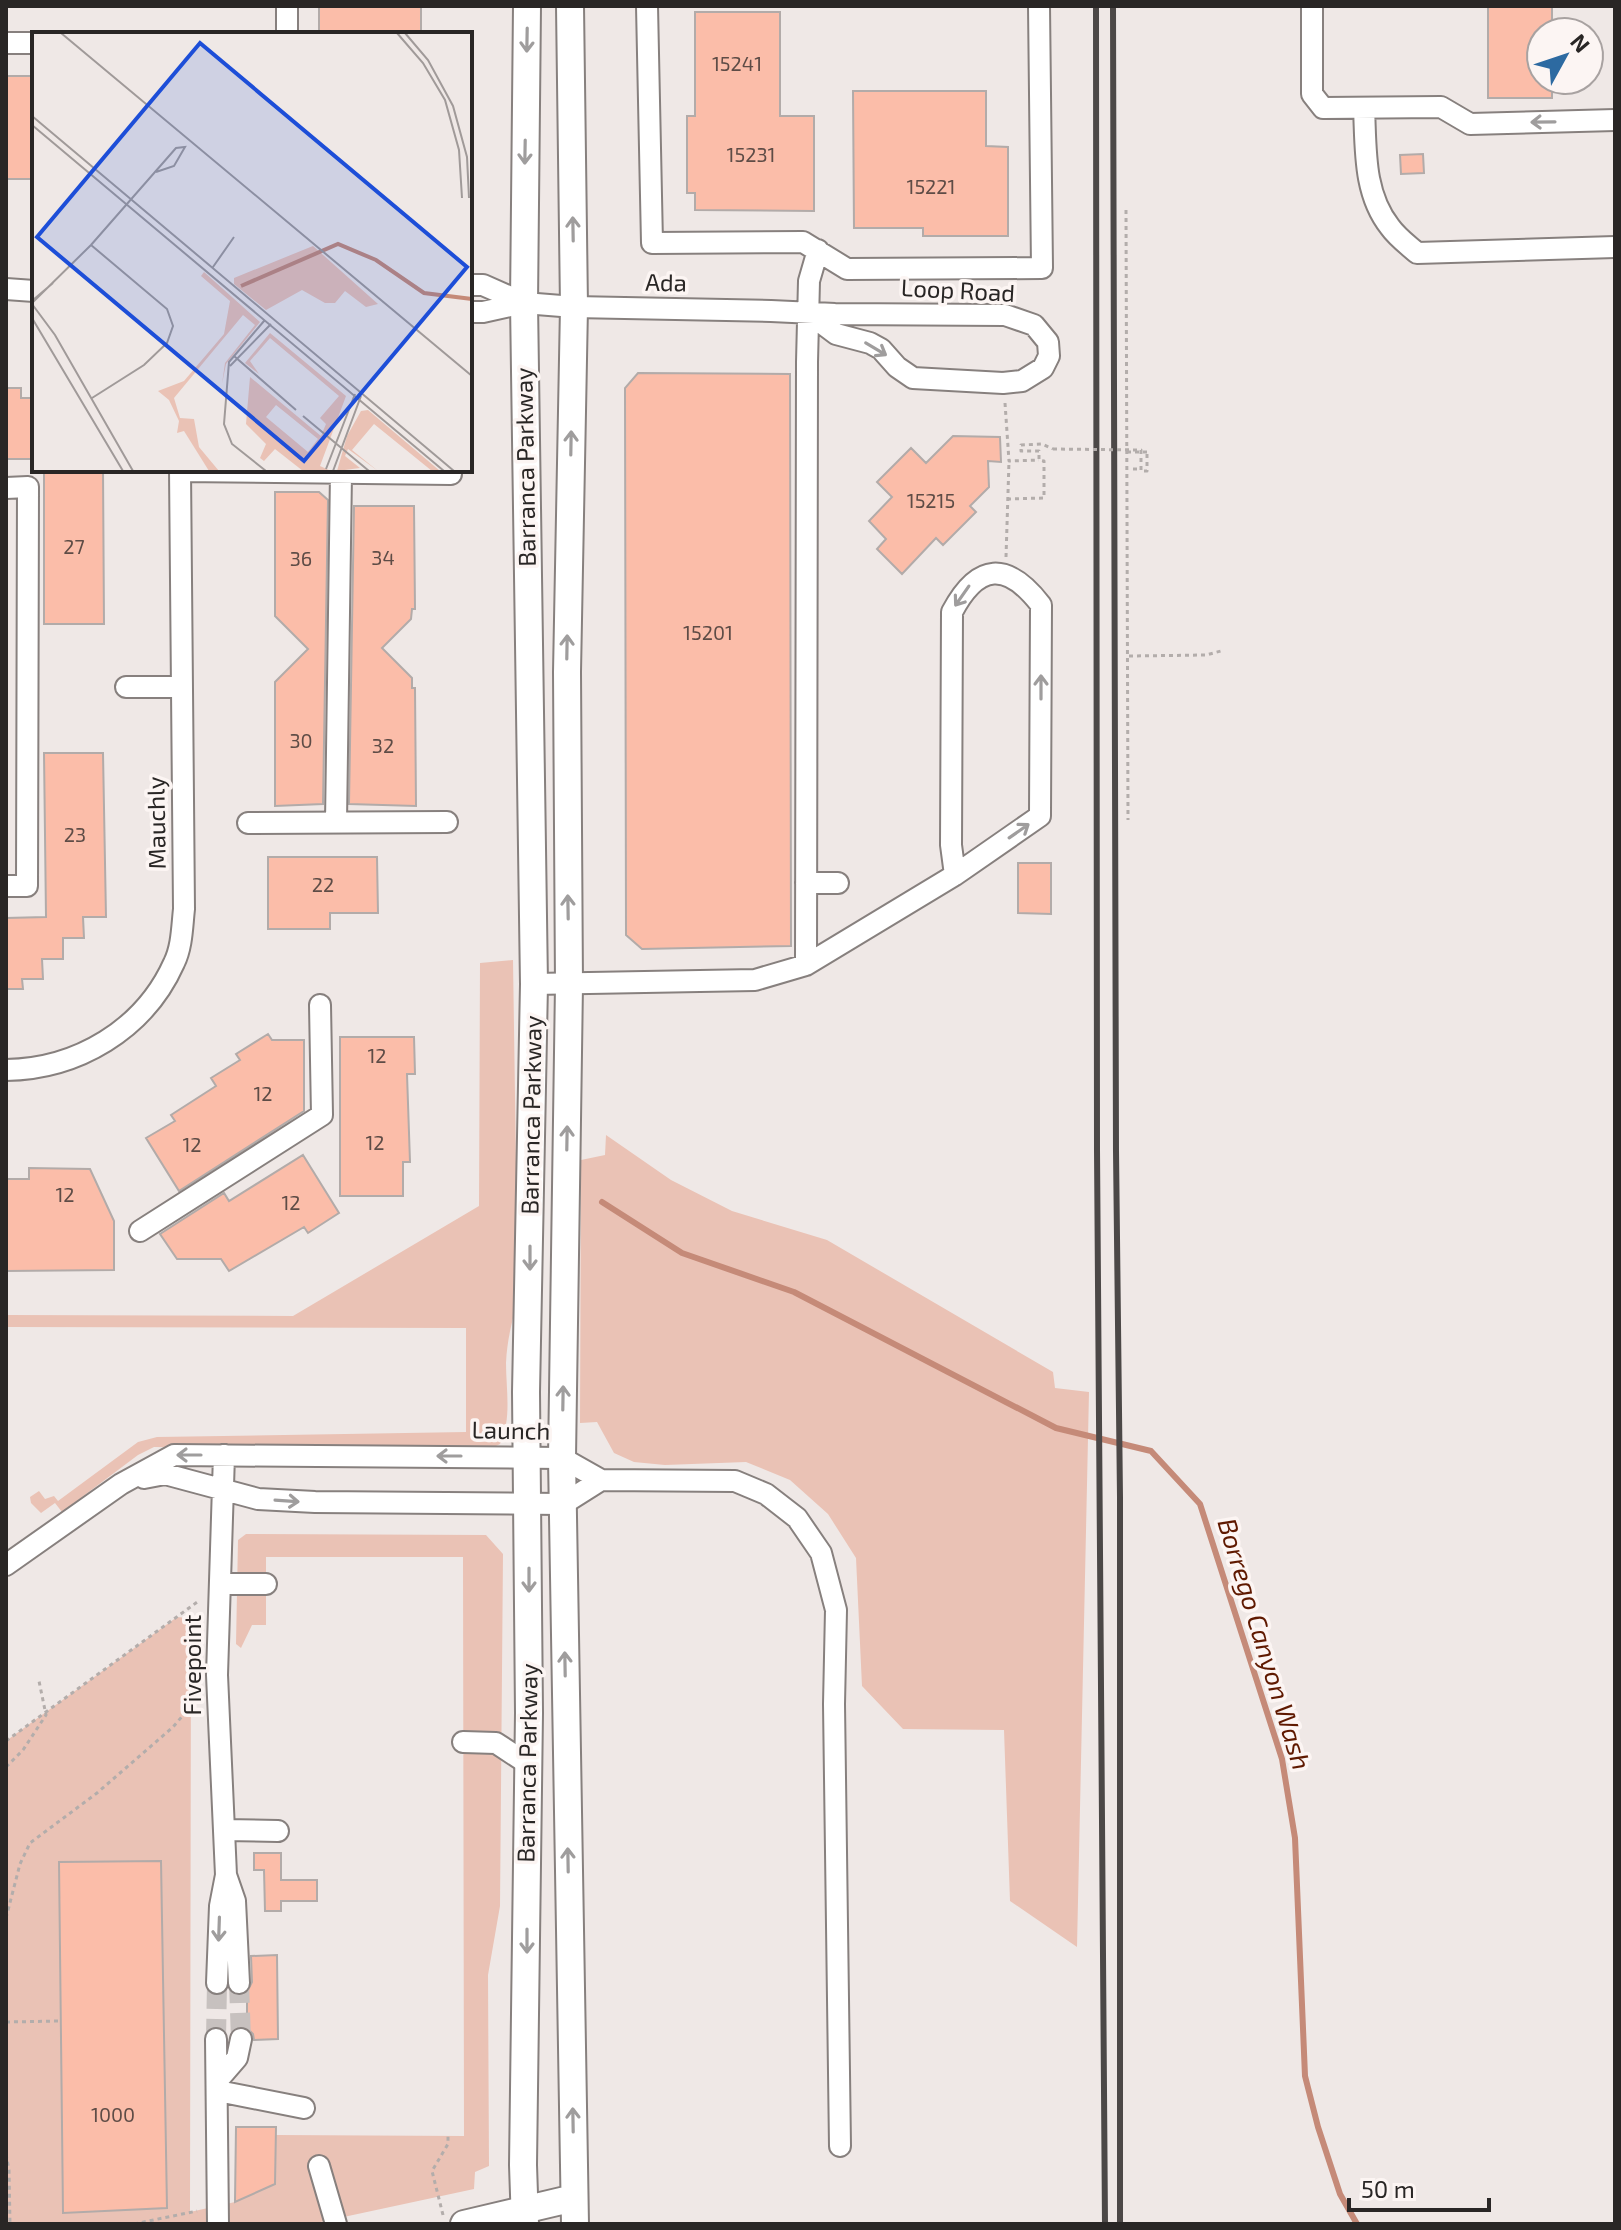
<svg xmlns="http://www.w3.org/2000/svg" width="1621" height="2230" viewBox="0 0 1621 2230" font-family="'Exo 2',sans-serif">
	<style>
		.green { fill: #eac2b5; fill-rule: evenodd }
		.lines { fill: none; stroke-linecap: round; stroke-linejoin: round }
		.stream { stroke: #c58a78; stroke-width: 6 }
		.building { fill: #fbbda9; stroke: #b2aba9; stroke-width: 2 }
		.minor-tunnel { stroke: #c7c1bf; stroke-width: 20; stroke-dasharray: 20 10; stroke-linecap: butt }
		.minor-casing { stroke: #87807e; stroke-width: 24 }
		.major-casing { stroke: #87807e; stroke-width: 30 }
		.path { stroke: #b3adab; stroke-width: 3; stroke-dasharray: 4 4; stroke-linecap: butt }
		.minor { stroke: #fff; stroke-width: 20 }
		.major { stroke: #fff; stroke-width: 26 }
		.rail { stroke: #4c4847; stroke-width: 6 }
		.path-bridge { stroke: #b3adab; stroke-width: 3; stroke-dasharray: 4 4; stroke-linecap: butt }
		.oneway { stroke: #9f9d9d }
		.labels { text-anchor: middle; stroke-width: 7; stroke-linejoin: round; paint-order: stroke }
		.number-label { font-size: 20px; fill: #5e4c46 }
		.street-label { font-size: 24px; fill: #292625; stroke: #fcf5f3 }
		.water-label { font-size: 26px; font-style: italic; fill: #5f1900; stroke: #fcf5f3 }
		.inset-river { fill: none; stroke: #c58a78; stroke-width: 4 }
		.inset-road { fill: none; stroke: #a09a99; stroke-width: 2 }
		.view { fill: #1d4ed8; fill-opacity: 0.15; stroke: #1d4ed8; stroke-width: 4 }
		.inset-edge { fill: none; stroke: #292625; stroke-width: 4 }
	</style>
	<rect width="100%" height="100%" fill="#efe8e6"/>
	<path class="green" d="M513 960 518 1300C512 1320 507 1341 506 1363 506 1390 512 1419 500 1444L482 1453 154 1447 138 1455 62 1512 55 1503 41 1513 31 1503 30 1497 39 1491 45 1499 54 1496 58 1501 138 1442 157 1437 466 1432V1328L6 1327V1315L293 1316 479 1206 480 963Z
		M606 1135 671 1180 732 1211 827 1240 1053 1372 1055 1388 1089 1392 1077 1947 1010 1901 1004 1730 903 1729 862 1686 856 1558 828 1514 790 1480 746 1462 665 1465 634 1462 614 1453 597 1422 580 1423 581 1160 605 1155Z
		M246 1534 486 1535 503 1554 500 1906 488 1975 489 2166 475 2172 474 2189 311 2224H6V1741L177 1617 187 1618 191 1624 190 2212 235 2202 275 2184 276 2135 464 2136 463 1557H266V1625H252L241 1648 236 1644 238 1540ZM161 1861 166 2208 63 2212 59 1862Z"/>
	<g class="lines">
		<path class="stream" d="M602 1202 682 1253 794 1292 1056 1428 1151 1451 1200 1504 1282 1759 1295 1838 1305 2076 1318 2127 1340 2194 1357 2224"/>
	</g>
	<path class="building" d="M319 6H421V34H319Z
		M1488 6H1552V32H1541V80H1552V98H1488Z
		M695 12H780V116H814V211L695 210V193H687V116H695Z
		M6 76H34V179H6Z
		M853 91H986V146L1008 147V236H923V228H854Z
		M1423 154 1424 173 1401 174 1400 155Z
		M638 373 790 374 791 946 642 949 626 935 625 388Z
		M6 388H21V398H34V459H6Z
		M953 436 1000 437 1001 462 988 461 989 487 970 506 976 512 943 545 936 538 902 574 877 549 886 539 869 521 892 497 877 482 911 448 926 463Z
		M44 470H103L104 624H44Z
		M275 492H319L328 500 323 804 275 806V682L308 649 275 616Z
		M354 506H414L415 609H412L411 619 382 648 412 678V688H415L416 806 349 804Z
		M44 753H103L106 917H83L84 938H63V959H42L43 979H22L23 989H6V918L46 917Z
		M268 857H377L378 913H330V929H268Z
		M1018 863H1051V914L1018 913Z
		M268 1034 272 1040H304V1111L179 1191 146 1138 175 1121 171 1115 216 1086 211 1078 240 1060 236 1054Z
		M340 1037H414L415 1074H407L410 1162H403V1196H340Z
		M303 1155 339 1213 308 1233 304 1227 229 1271 221 1259H177L160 1234 224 1193 229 1201Z
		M29 1168 90 1169 114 1221V1270L6 1271V1179H29Z
		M254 1853H281V1880H317V1901H281V1911H265L264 1870H254Z
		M161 1861 167 2208 63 2213 59 1862Z
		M277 1955 278 2039 254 2040 253 2034 247 2028V1992L252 1982 251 1956Z
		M236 2127H276L275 2184 235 2202Z"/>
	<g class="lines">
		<path class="minor-tunnel" d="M239 1983 241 2039
			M216 2039 217 1983"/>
		<defs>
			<path id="minor" d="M287 6V34
				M647 6 652 243 803 242 847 269 1042 268 1039 6
				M1312 6V94L1323 108 1441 107 1470 124 1615 120
				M6 43H34
				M1364 108C1366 148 1363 193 1390 227 1397 237 1408 245 1417 253L1615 247
				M470 285H483L524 303
				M6 289 34 291
				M470 312H483L524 303 574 307 771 311 835 314 1005 315 1034 325 1048 342 1049 356 1043 368 1022 381 1003 383 913 378 897 367 881 349 870 343 836 334 808 313
				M180 471 451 474
				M6 488 28 487 27 886H6
				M126 687H181
				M336 822 341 473
				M248 823 447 822
				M806 883H838
				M806 965 807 362 809 281 818 250
				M534 984 755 980 806 965 955 875 1040 816 1041 605C1007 561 978 563 952 612L951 845 955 875
				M6 1070C77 1069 144 1030 174 963 182 947 182 927 184 909L180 470
				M140 1231 322 1115 320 1005
				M144 1478 165 1474 258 1499 315 1502 563 1504 601 1480
				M6 1565 121 1484 174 1455 562 1458 601 1480 735 1481 766 1494 797 1518 821 1553 836 1610 834 1704 840 2146
				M220 1584H266
				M463 1742 496 1743 528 1764
				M224 1830 278 1831
				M226 1875 235 1901 239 1983
				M217 1983 220 1906 226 1875 217 1675 224 1455
				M216 2039 218 2224
				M218 2080 237 2058 241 2039
				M218 2091 304 2108
				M319 2166 336 2224"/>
			<path id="major" d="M570 6 574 307 567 672 569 985 562 1458 575 2224
				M464 2224 574 2198
				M525 2224 523 2165 529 1713 526 1392 534 984 524 303 527 6"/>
		</defs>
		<use href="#minor" class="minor-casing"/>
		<use href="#major" class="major-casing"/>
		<path class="path" d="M1126 210 1128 820
			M1005 403 1009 461 1039 460
			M1127 452H1147
			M1133 469H1139
			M1007 499 1044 498V461L1039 460V451H1021V445L1042 444 1053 449
			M1006 557 1009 461
			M1129 656 1206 655 1221 651
			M6 1741 200 1600
			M6 1767 23 1750 46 1715 39 1681
			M6 1918 20 1864 30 1843 97 1793 173 1727 197 1699
			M6 2022 60 2021
			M6 2154 9 2170 10 2224
			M443 2215 432 2171 448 2144V2136
			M134 2224 197 2211"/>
		<use href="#minor" class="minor"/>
		<use href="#major" class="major"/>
		<path class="rail" d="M1096 6 1097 1150 1105 2224
			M1113 6 1116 1151 1120 1497V2224"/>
		<path class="path-bridge" d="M1053 449 1141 450V471H1147V452"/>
	</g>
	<defs><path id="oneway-shaft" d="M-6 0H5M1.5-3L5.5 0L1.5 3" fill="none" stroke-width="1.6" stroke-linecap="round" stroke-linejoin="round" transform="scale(2)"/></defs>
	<g class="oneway">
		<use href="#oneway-shaft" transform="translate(527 40) rotate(91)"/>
		<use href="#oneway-shaft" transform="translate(1543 122) rotate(179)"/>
		<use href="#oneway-shaft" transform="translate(525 152) rotate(91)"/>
		<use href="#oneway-shaft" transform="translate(573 229) rotate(-91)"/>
		<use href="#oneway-shaft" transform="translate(876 349) rotate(31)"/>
		<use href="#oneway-shaft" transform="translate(571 443) rotate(-89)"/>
		<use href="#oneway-shaft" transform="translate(962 596) rotate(125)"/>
		<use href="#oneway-shaft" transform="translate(567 647) rotate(-89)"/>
		<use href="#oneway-shaft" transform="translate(1041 687) rotate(-90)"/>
		<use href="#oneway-shaft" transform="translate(1019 831) rotate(-35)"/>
		<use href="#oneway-shaft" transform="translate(568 907) rotate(-91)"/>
		<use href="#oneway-shaft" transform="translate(567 1138) rotate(-89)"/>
		<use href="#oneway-shaft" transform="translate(530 1258) rotate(90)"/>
		<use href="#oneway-shaft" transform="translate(563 1398) rotate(-89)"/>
		<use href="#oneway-shaft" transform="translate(189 1455) rotate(-180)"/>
		<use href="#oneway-shaft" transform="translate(449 1456) rotate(-180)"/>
		<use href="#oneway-shaft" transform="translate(287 1501) rotate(4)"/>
		<use href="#oneway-shaft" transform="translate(529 1580) rotate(90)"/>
		<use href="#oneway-shaft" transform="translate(565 1664) rotate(-91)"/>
		<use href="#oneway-shaft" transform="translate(568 1860) rotate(-91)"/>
		<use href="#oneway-shaft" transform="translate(219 1929) rotate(92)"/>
		<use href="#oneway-shaft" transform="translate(527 1941) rotate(90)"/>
		<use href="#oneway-shaft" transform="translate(573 2120) rotate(-91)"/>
	</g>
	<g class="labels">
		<g class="number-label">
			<text x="737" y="71">15241</text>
			<text x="751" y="162">15231</text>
			<text x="931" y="194">15221</text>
			<text x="931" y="508">15215</text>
			<text x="74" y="554">27</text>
			<text x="383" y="565">34</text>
			<text x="301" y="566">36</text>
			<text x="708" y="640">15201</text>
			<text x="301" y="748">30</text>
			<text x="383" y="753">32</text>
			<text x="75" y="842">23</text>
			<text x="323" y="892">22</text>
			<text x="377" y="1063">12</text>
			<text x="263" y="1101">12</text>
			<text x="375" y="1150">12</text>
			<text x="192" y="1152">12</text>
			<text x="65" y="1202">12</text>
			<text x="291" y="1210">12</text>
			<text x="113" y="2122">1000</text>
		</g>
		<g class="street-label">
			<text transform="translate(666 283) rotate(1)" y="8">Ada</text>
			<text transform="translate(958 291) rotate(3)" y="8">Loop Road</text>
			<text transform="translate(526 467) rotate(-91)" y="8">Barranca Parkway</text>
			<text transform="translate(157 823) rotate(-91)" y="8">Mauchly</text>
			<text transform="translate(532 1115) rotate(-89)" y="8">Barranca Parkway</text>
			<text transform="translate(511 1431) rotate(1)" y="8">Launch</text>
			<text transform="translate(193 1665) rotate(-90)" y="8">Fivepoint</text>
			<text transform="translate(528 1763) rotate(-89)" y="8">Barranca Parkway</text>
		</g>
		<g class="water-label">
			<text transform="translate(1264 1644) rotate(73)" y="9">Borrego Canyon Wash</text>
		</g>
	</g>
	<g transform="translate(32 32)">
		<rect width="440" height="440" fill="#efe8e6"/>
		<path d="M281 214 346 272 334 275 313 259 303 271H293L270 258 234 278 202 252V246ZM172 240 228 290 194 332 190 352 193 331 223 293 211 283 142 366 148 386 162 387 167 415 187 439H177L152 399 145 401 147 389 137 368 126 359 152 349 192 302 198 269 169 244ZM238 301 314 364 288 434 299 439H271L243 417 232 429 228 426 234 412 214 392 218 345 289 404 294 392 288 386 307 364 238 306 218 329 227 342 213 331ZM244 373 286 407 276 420 234 385ZM336 378 408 439H400L342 392 320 418 346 439 316 417 313 424 328 436 305 439 315 404 329 379Z" fill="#eac2b5" fill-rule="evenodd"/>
		<path class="inset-river" d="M209 254 306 212 344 228 392 261 440 267"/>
		<path class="inset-road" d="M29 1 440 344M365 1 391 31 413 68 427 118 430 166M373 1 396 28 421 74 435 125 437 166M0 84 422 439M0 93 412 439M59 213 135 277 141 294 135 311 112 333 60 366M181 235 202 205M1 268 21 251M0 271 59 213 144 116 153 115 142 134 124 140M0 272 23 303 101 439M0 286 91 439M232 289 197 330 192 392 200 412 234 439M202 324 264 378M198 334 239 292M271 384 337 439M294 437 323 362M301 439 329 364"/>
		<path class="view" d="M168 11 435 235 272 429 5 205Z"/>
		<rect width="440" height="440" class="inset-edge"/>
	</g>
	<rect width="1621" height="2230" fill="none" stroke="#292625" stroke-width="16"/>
	<g transform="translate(1565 56) rotate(50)"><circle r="38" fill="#fcf5f3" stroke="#a8a2a1" stroke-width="2"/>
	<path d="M0-6L14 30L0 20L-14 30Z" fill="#2d6aa1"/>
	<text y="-12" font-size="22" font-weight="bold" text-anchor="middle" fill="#292625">N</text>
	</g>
	<path d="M1349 2198v12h140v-12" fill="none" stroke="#292625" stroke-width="4"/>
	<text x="1361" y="2198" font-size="24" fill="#292625" stroke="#fcf5f3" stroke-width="6" paint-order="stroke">50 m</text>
</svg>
